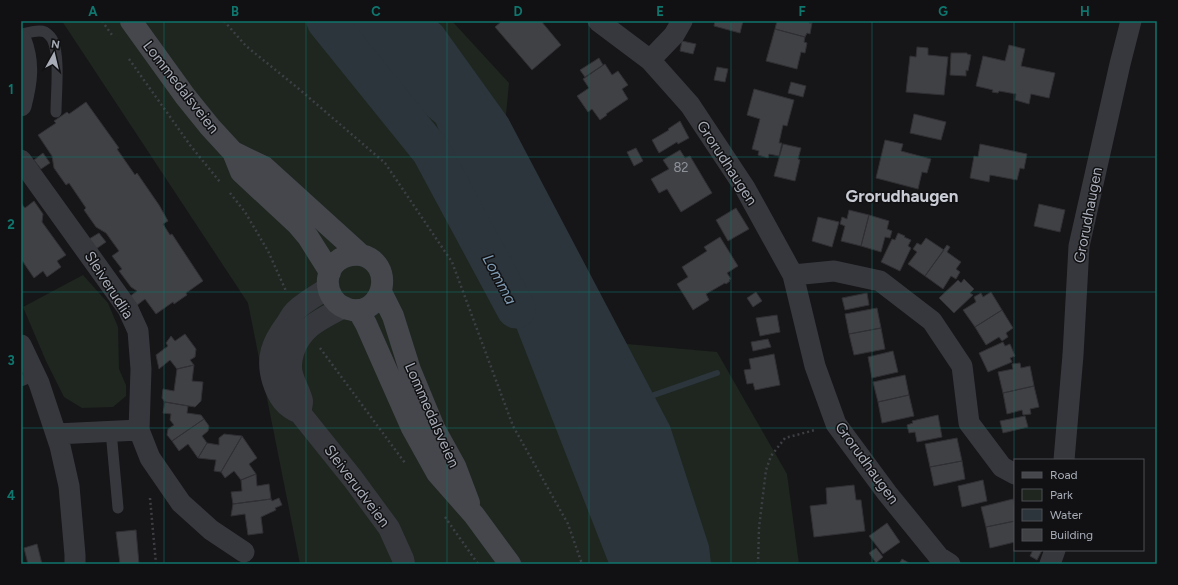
<svg xmlns="http://www.w3.org/2000/svg" width="1178" height="585" viewBox="0 0 1178 585" font-family="Figtree,sans-serif">
	<style>
		.green { fill: #1e261f }
		.water { fill: #2c353c }
		.lines { fill: none; stroke-linecap: round; stroke-linejoin: round }
		.stream { stroke: #2c353c; stroke-width: 6 }
		.river { stroke: #2c353c; stroke-width: 39 }
		.building { fill: #404145; stroke: #303034 }
		.path { stroke: #3d3f44; stroke-width: 2.5; stroke-dasharray: 2 3; stroke-linecap: butt }
		.service { stroke: #37383d; stroke-width: 11 }
		.minor { stroke: #37383d; stroke-width: 21 }
		.tertiary { stroke: #37383d; stroke-width: 22 }
		.secondary { stroke: #45474d; stroke-width: 22 }
		.grid { fill: none; stroke: #0f766e; stroke-width: 1; stroke-opacity: 0.55 }
		.labels { text-anchor: middle; stroke-width: 3; stroke-linejoin: round; paint-order: stroke }
		.number-label { font-size: 13px; fill: #8e929b }
		.street-label { font-size: 15px; fill: #a8adb8; stroke: #111113 }
		.water-label { font-size: 16px; font-style: italic; fill: #7f9bb3; stroke: #111113 }
		.quarter-label { font-size: 17px; font-weight: bold; fill: #c9ccd4; stroke: #111113 }
		.neatline { fill: none; stroke: #0f766e; stroke-width: 1.5 }
		.grid-label { font-size: 13px; text-anchor: middle; font-weight: bold; fill: #0f766e }
	</style>
	<rect width="100%" height="100%" fill="#161618"/>
	<path class="green" d="M62 21H452L509 83 504 136 627 344 717 352 787 474 799 564H300L248 303Z
		M83 275 108 303 118 327 119 369 126 385V396L113 407 82 408 64 397 46 361 23 307Z"/>
	<path class="water" d="M315 21H436L442 26 508 118 670 426 709 546 711 564H609L436 123Z"/>
	<g class="lines">
		<path class="stream" d="M654 395 717 373"/>
		<path class="river" d="M326 21 431 151 516 309"/>
	</g>
	<path class="building" d="M502 21H541L561 45 532 70 495 27Z
		M715 21H743L740 33 714 26Z
		M777 21H810L809 23H812L810 34 807 33 805 37 775 29Z
		M775 29 805 37 804 42 807 43 805 53 801 52 797 69 766 61Z
		M682 41 696 44 693 54 680 51Z
		M1009 45 1025 49 1021 66 1055 73 1049 98 1031 94 1029 104 1015 100 1016 94 999 91 998 93 992 92 993 90 976 86 983 56 1005 61Z
		M917 47 928 48V55L948 57 944 95 906 92 910 56 916 57Z
		M951 53H967V54L971 55 968 71 966 70V76L950 75Z
		M599 58 603 65 585 77 580 70Z
		M605 64 612 75 618 71 628 85 622 89 628 99 606 114 607 115 600 120 592 109 588 112 577 96 589 88 583 79Z
		M717 67 728 69 725 82 714 80Z
		M791 82 806 86 803 97 788 93Z
		M754 89 794 100 787 126 783 125 779 143H782L779 156 769 154 768 158 758 155 759 151 752 149 760 119 747 115Z
		M86 102 119 148 117 149 135 175 137 173 159 205 168 221 163 224 170 235 172 234 203 281 186 293 187 295 174 304 173 302 156 314 145 299 136 306 129 297 137 291 131 287 119 271 122 269 112 256 119 251 106 233 96 227 84 210 86 208 69 183 66 185 54 168 52 156 38 135 56 123 54 121 67 112 69 114Z
		M914 114 946 122 941 140 910 133Z
		M680 121 689 138 678 144 677 142 659 153 652 140 669 130 668 129Z
		M885 140 903 144 901 151 931 159 927 173 922 172 918 189 876 178Z
		M783 144 801 148 798 159 800 160 795 181 774 176Z
		M980 144 1027 154 1024 169 1020 168 1017 180 990 175 989 182 970 178 974 156 978 157Z
		M636 148 643 161 634 166 627 152Z
		M680 150 685 158 690 156 712 193 681 212 667 189 659 193 651 179 669 169 663 160Z
		M43 153 50 163 41 169 34 160Z
		M34 201 43 214 42 222 66 255 57 261 61 267 47 277 43 271 34 278 21 259V203L25 208Z
		M1039 204 1065 210 1060 232 1034 226Z
		M736 208 749 229 728 241 716 220Z
		M849 210 869 215 861 246 841 241 845 226 840 224 842 217 847 219Z
		M869 215 889 221 887 229 892 231 890 238 885 237 881 252 861 246Z
		M818 217 839 222 832 247 812 241Z
		M99 233 106 242 96 249 89 239Z
		M898 233 905 236 904 237 911 240 908 246 911 248 900 271 881 262 892 239 895 240Z
		M720 237 738 266 727 273 731 279 729 280 730 281 726 284 725 283 706 294 709 300 693 310 677 284 688 277 682 267 707 251 704 247Z
		M926 238 944 250 925 276 908 264 917 252 913 249 917 243 921 245Z
		M947 245 950 247 947 252 961 262 956 269 960 272 956 279 951 276 943 289 925 276Z
		M964 279 974 289 970 293 973 295 954 313 939 298 958 280 961 283Z
		M756 292 762 301 753 307 747 298Z
		M991 292 1002 310 975 327 963 310 976 302 974 297 981 293 983 297Z
		M867 293 869 305 845 310 842 298Z
		M877 308 881 328 849 334 845 314Z
		M1002 310 1013 328 1006 333 1008 337 1002 341 999 337 986 345 975 327Z
		M777 315 780 332 760 336 756 318Z
		M881 328 885 349 854 355 849 334Z
		M185 334 196 349 195 357 190 360 194 365 177 369 170 360 159 369 156 355 168 346 166 343 171 336 175 341Z
		M768 339 771 347 753 351 751 342Z
		M1003 342 1005 346 1010 344 1015 356 1010 358 1012 362 988 372 979 353Z
		M893 351 898 372 872 378 868 357Z
		M774 354 780 385 755 390 753 383 747 384 744 370 751 369 749 359Z
		M1020 363 1021 368 1030 366 1034 386 1003 393 998 372 1013 369 1012 364Z
		M194 365 192 381 203 382 201 401 195 407 165 402 162 398 163 389 174 391 177 369Z
		M905 375 909 395 878 402 873 382Z
		M1034 386 1039 407 1030 409 1031 414 1023 415 1022 410 1007 414 1003 393Z
		M909 395 914 416 882 423 878 402Z
		M165 402 188 406 187 413 201 415 204 419 172 441 167 435 168 429 174 425 170 420 171 414 163 413Z
		M938 415 942 437 917 442 915 432 909 433 907 425 913 423 912 421Z
		M1025 416 1028 427 1003 433 1000 421Z
		M204 419 209 426 208 431 202 436 207 443 198 458 188 444 179 451 172 441Z
		M224 434 242 436 221 472 214 471 216 460 198 458 207 443 219 445V438Z
		M242 436 257 458 249 464 256 474 241 480 234 471 225 478 221 472Z
		M957 438 962 461 930 467 925 444Z
		M962 461 965 479 934 486 930 467Z
		M256 474 257 486 269 484 271 499 233 504 231 492 242 491 241 480Z
		M983 480 987 501 962 507 958 486Z
		M854 485 856 500H861L865 531 814 537 810 506 827 504 826 488Z
		M279 498 282 505 275 508 276 510 261 517 263 533 248 535 245 514 231 516 233 504 271 499 272 501Z
		M1013 499 1015 510V521L986 527 981 507Z
		M1015 521V542L990 548 986 527Z
		M887 523 900 542 883 554 869 536Z
		M136 530 139 564H120L116 532Z
		M37 544 42 564H28L24 548Z
		M876 548 883 557 876 563 869 553Z
		M1033 550H1042L1037 560 1030 556Z
		M902 559 911 564H899Z"/>
	<g class="lines">
		<path class="path" d="M102 21 112 35
			M224 21 246 46 299 89 385 163 452 262 513 426 568 524 582 564
			M129 59 190 145 220 182
			M230 193 245 212 268 251 286 291
			M320 348 405 463
			M150 498 156 564
			M445 517 478 564
			M758 564 759 528 766 470 771 456 785 438 815 430"/>
		<path class="service" d="M21 34C28 33 38 29 45 32 48 34 52 38 53 41 60 58 56 93 56 112
			M21 381 35 375
			M111 431 118 508"/>
		<path class="minor" d="M598 21 650 60 690 105 745 188 793 275 815 366 836 424 887 493 939 557 950 564
			M21 40C30 63 27 83 21 106
			M650 60 674 35 682 21
			M21 160 128 309 138 331 141 369 139 430
			M793 275 834 271 880 281 932 321 962 366 969 423 1002 467 1015 474
			M21 345 39 383 60 446 69 486 75 555V564
			M56 434 139 430 150 458 181 503 211 530 244 552
			M1064 460 1073 355 1079 246 1120 64 1131 21
			M1050 564 1055 550"/>
		<path class="tertiary" d="M328 288C317 295 304 302 295 311 291 315 289 320 286 324 272 343 266 358 273 381 278 397 285 407 300 413L353 479 389 528 403 559 404 564
			M300 413C301 409 302 404 302 401 300 392 294 383 292 374 290 367 291 360 293 353 301 327 321 319 344 307"/>
		<path class="secondary" d="M131 21 185 96 210 127 233 152 241 172 297 224 308 237 330 272
			M233 152 264 167 361 255C395 263 385 314 352 310 317 304 320 251 361 255
			M381 292 393 316 410 370 434 428 455 466 469 503
			M358 310 366 324 412 428 437 473 474 515 510 564"/>
	</g>
	<path class="grid" d="M164 21V564M306 21V564M447 21V564M589 21V564M731 21V564M872 21V564M1014 21V564M21 157H1157M21 292H1157M21 428H1157"/>
	<g class="labels">
		<g class="number-label">
			<text x="681" y="172">82</text>
		</g>
		<g class="street-label">
			<text transform="translate(181 87) rotate(52)" y="5">Lommedalsveien</text>
			<text transform="translate(727 163) rotate(57)" y="5">Grorudhaugen</text>
			<text transform="translate(1088 215) rotate(-79)" y="5">Grorudhaugen</text>
			<text transform="translate(109 285) rotate(57)" y="5">Sleiverudlia</text>
			<text transform="translate(432 415) rotate(66)" y="5">Lommedalsveien</text>
			<text transform="translate(867 463) rotate(54)" y="5">Grorudhaugen</text>
			<text transform="translate(357 486) rotate(53)" y="5">Sleiverudveien</text>
		</g>
		<g class="water-label">
			<text transform="translate(500 279) rotate(62)" y="6">Lomma</text>
		</g>
		<g class="quarter-label">
			<text x="902" y="202">Grorudhaugen</text>
		</g>
	</g>
	<rect width="1178" height="585" fill="none" stroke="#111113" stroke-width="44"/>
	<rect x="1014" y="459" width="130" height="92" fill="#111113" stroke="#4d4f55"/>
	<rect x="1022" y="472" width="20" height="6" fill="#45474d" stroke="#4d4f55"/>
	<text x="1050" y="479" font-size="12" fill="#a8adb8">Road</text>
	<rect x="1022" y="489" width="20" height="12" fill="#1e261f" stroke="#4d4f55"/>
	<text x="1050" y="499" font-size="12" fill="#a8adb8">Park</text>
	<rect x="1022" y="509" width="20" height="12" fill="#2c353c" stroke="#4d4f55"/>
	<text x="1050" y="519" font-size="12" fill="#a8adb8">Water</text>
	<rect x="1022" y="529" width="20" height="12" fill="#404145" stroke="#4d4f55"/>
	<text x="1050" y="539" font-size="12" fill="#a8adb8">Building</text>
	<g transform="translate(54 54) rotate(8)" stroke="#111113" stroke-width="3" paint-order="stroke">
	<path d="M0-3L7 15L0 10L-7 15Z" fill="#a8adb8"/>
	<text y="-6" font-size="11" font-weight="bold" text-anchor="middle" fill="#a8adb8">N</text>
	</g>
	<rect x="22" y="22" width="1134" height="541" class="neatline"/>
	<g class="grid-label">
		<text x="93" y="16">A</text>
		<text x="235" y="16">B</text>
		<text x="376" y="16">C</text>
		<text x="518" y="16">D</text>
		<text x="660" y="16">E</text>
		<text x="802" y="16">F</text>
		<text x="943" y="16">G</text>
		<text x="1085" y="16">H</text>
		<text x="11" y="94">1</text>
		<text x="11" y="229">2</text>
		<text x="11" y="365">3</text>
		<text x="11" y="500">4</text>
	</g>
</svg>
